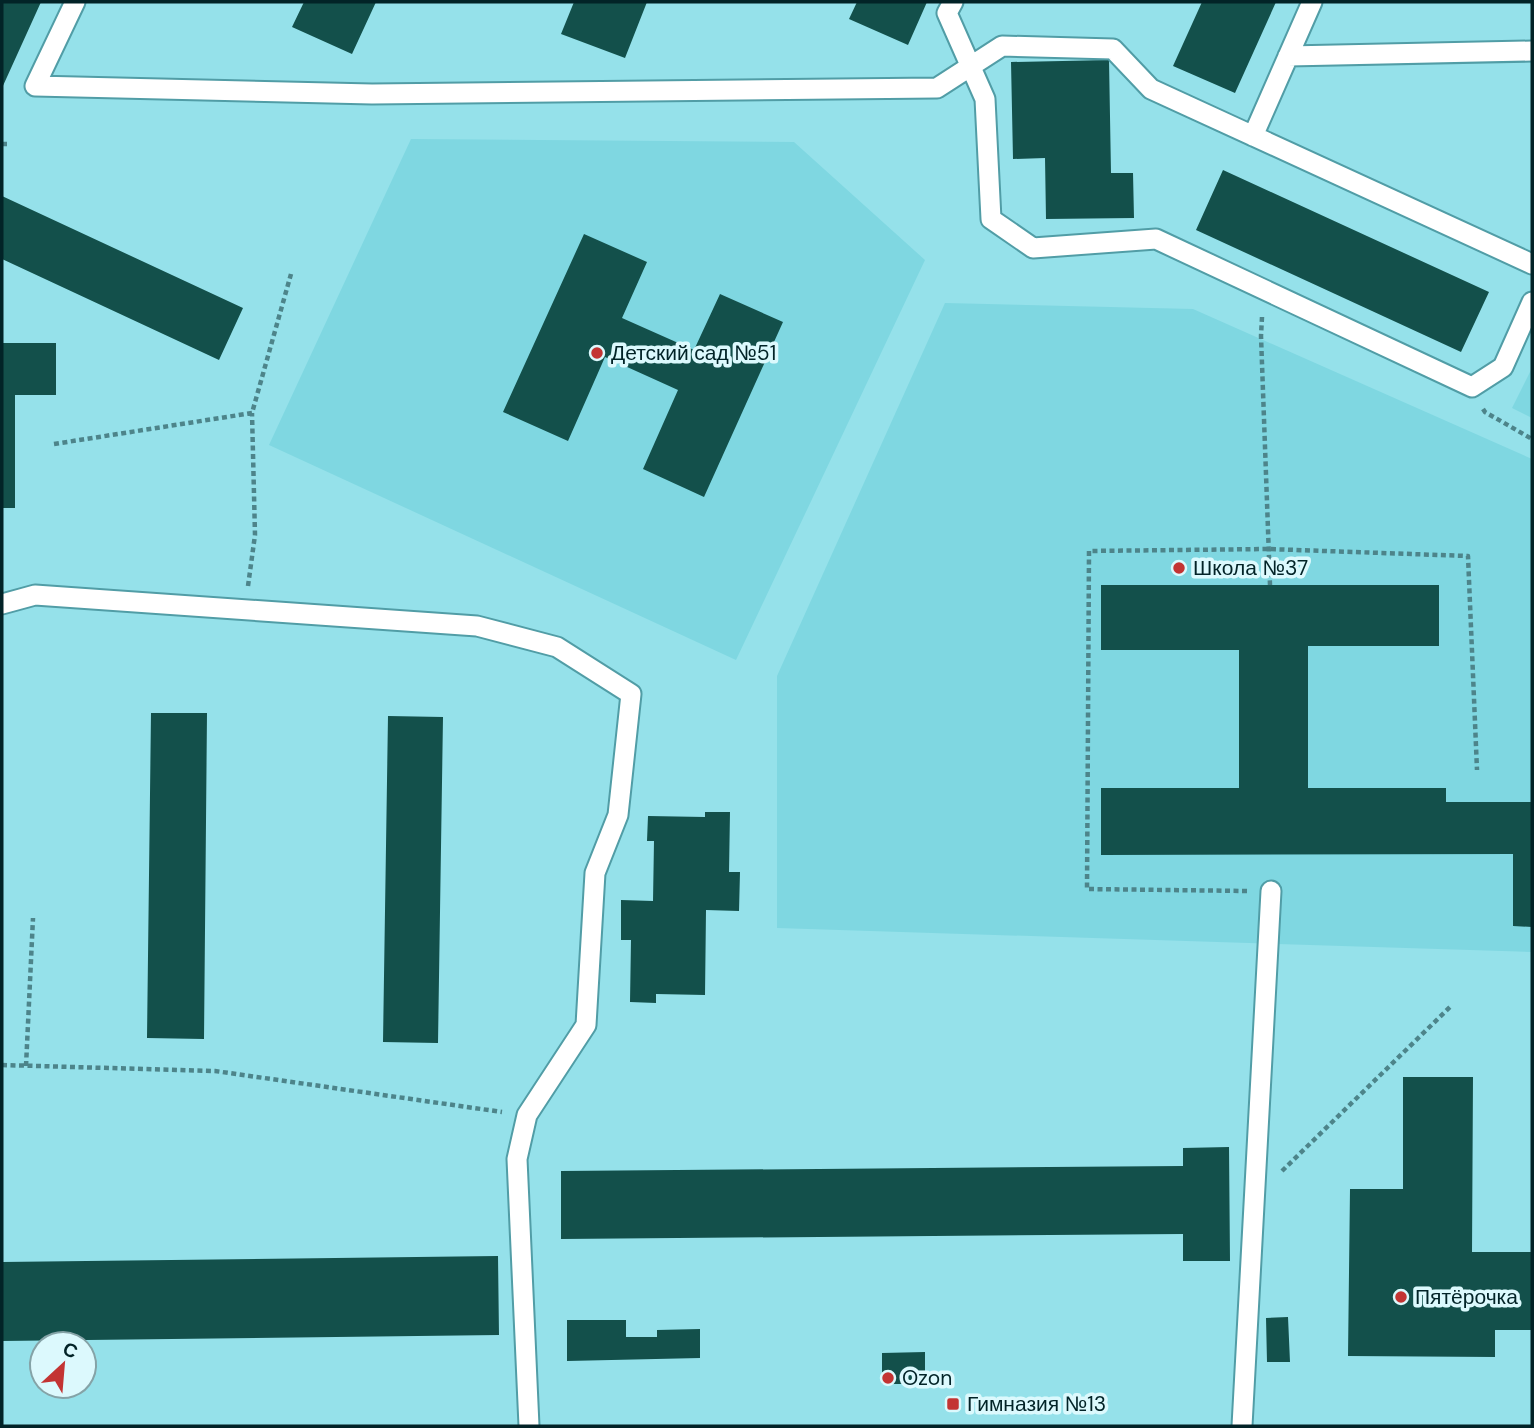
<svg xmlns="http://www.w3.org/2000/svg" width="1534" height="1428" viewBox="0 0 1534 1428" font-family="'DM Sans',sans-serif">
	<style>
		.built { fill: #7fd7e1 }
		.building { fill: #13504b }
		.lines { fill: none; stroke-linecap: round; stroke-linejoin: round }
		.service-casing { stroke: #519da6; stroke-width: 23 }
		.path { stroke: #4d848a; stroke-width: 4.5; stroke-dasharray: 5 3.5; stroke-linecap: butt }
		.service { stroke: #fff; stroke-width: 19 }
		.poi-dot { fill: #c33433; stroke: #dcf9fd; stroke-width: 2.5 }
		.labels { text-anchor: middle; stroke-width: 7; stroke-linejoin: round; paint-order: stroke }
		.poi-label { font-size: 21px; fill: #022327; stroke: #dcf9fd; text-anchor: start }
	</style>
	<rect width="100%" height="100%" fill="#95e1ea"/>
	<path class="built" d="M411 139 794 142 925 260 736 660 269 445Z
		M945 303 1193 309 1532 459V952L777 928V676Z
		M1532 368V418L1512 408Z"/>
	<path class="building" d="M2 2H41L2 88Z
		M304 2H376L352 54 292 27Z
		M574 2H647L625 58 561 34Z
		M857 2H927L908 45 849 19Z
		M1202 2H1276L1235 93 1173 66Z
		M1109 60 1111 173H1133L1134 218 1046 219 1045 158 1013 159 1011 62Z
		M1223 170 1489 292 1461 352 1196 230Z
		M2 196 243 308 219 360 2 259Z
		M584 234 647 262 622 318 694 350 720 294 783 322 704 497 643 469 678 390 605 357 568 441 503 412Z
		M2 343H56V395H15V508H2Z
		M1101 585H1439V646H1308V788H1446V802H1532V927L1513 926V854L1101 855V788H1239V650H1101Z
		M151 713H207L204 1039 147 1038Z
		M388 716 443 717 438 1043 383 1042Z
		M705 812H730L729 872H740L739 911 706 910 705 995 656 994V1003L630 1002 631 940H621V900L653 901 654 841H647L648 816 705 817Z
		M1403 1077H1473L1472 1252H1532V1330H1495V1357L1348 1356 1350 1189H1403Z
		M1229 1147 1230 1261H1183V1234L561 1239V1171L1183 1166V1148Z
		M498 1256 499 1335 2 1341V1262Z
		M1288 1317 1290 1362H1267L1266 1318Z
		M567 1320H626V1337H657V1330L700 1329V1358L567 1361Z
		M925 1352V1384H882V1353Z"/>
	<g class="lines">
		<defs>
			<path id="service" d="M75 2 35 86 372 94 937 88 1002 46 1113 49 1151 89 1532 264
				M953 2 947 13 985 99 991 219 1033 248 1156 239 1472 387 1503 367 1532 302
				M1288 56 1532 51
				M1253 136 1312 2
				M2 604 35 595 477 626 557 647 631 694 618 815 595 873 586 1025 527 1115 517 1159 529 1426
				M1242 1426 1271 891"/>
		</defs>
		<use href="#service" class="service-casing"/>
		<path class="path" d="M2 144H8
			M1262 317 1261 336 1270 585
			M1483 409 1485 412 1532 439
			M54 444 252 413 291 274
			M248 586 255 535 252 413
			M1247 891 1087 889 1089 551 1268 549 1468 556 1477 770
			M2 1065 215 1071 502 1112
			M26 1066 33 918
			M1282 1171 1450 1007"/>
		<use href="#service" class="service"/>
	</g>
	<g class="poi-dot">
		<circle cx="597" cy="353" r="7"/>
		<circle cx="1179" cy="568" r="7"/>
		<circle cx="1401" cy="1297" r="7"/>
		<circle cx="888" cy="1378" r="7"/>
		<rect x="946" y="1397" width="14" height="14" rx="3.5"/>
	</g>
	<g class="labels">
		<g class="poi-label">
			<text x="611" y="360">Детский сад №51</text>
			<text x="1193" y="575">Школа №37</text>
			<text x="1415" y="1304">Пятёрочка</text>
			<text x="902" y="1385">Ozon</text>
			<text x="967" y="1411">Гимназия №13</text>
		</g>
	</g>
	<rect width="1534" height="1428" fill="none" stroke="#022327" stroke-width="7"/>
	<g transform="translate(63 1365) rotate(26)"><circle r="33" fill="#dcf9fd" stroke="#85a3a7" stroke-width="2"/>
	<path d="M0-5L12 26L0 18L-12 26Z" fill="#c33433"/>
	<text y="-10" font-size="19" font-weight="bold" text-anchor="middle" fill="#022327">С</text>
	</g>
</svg>
